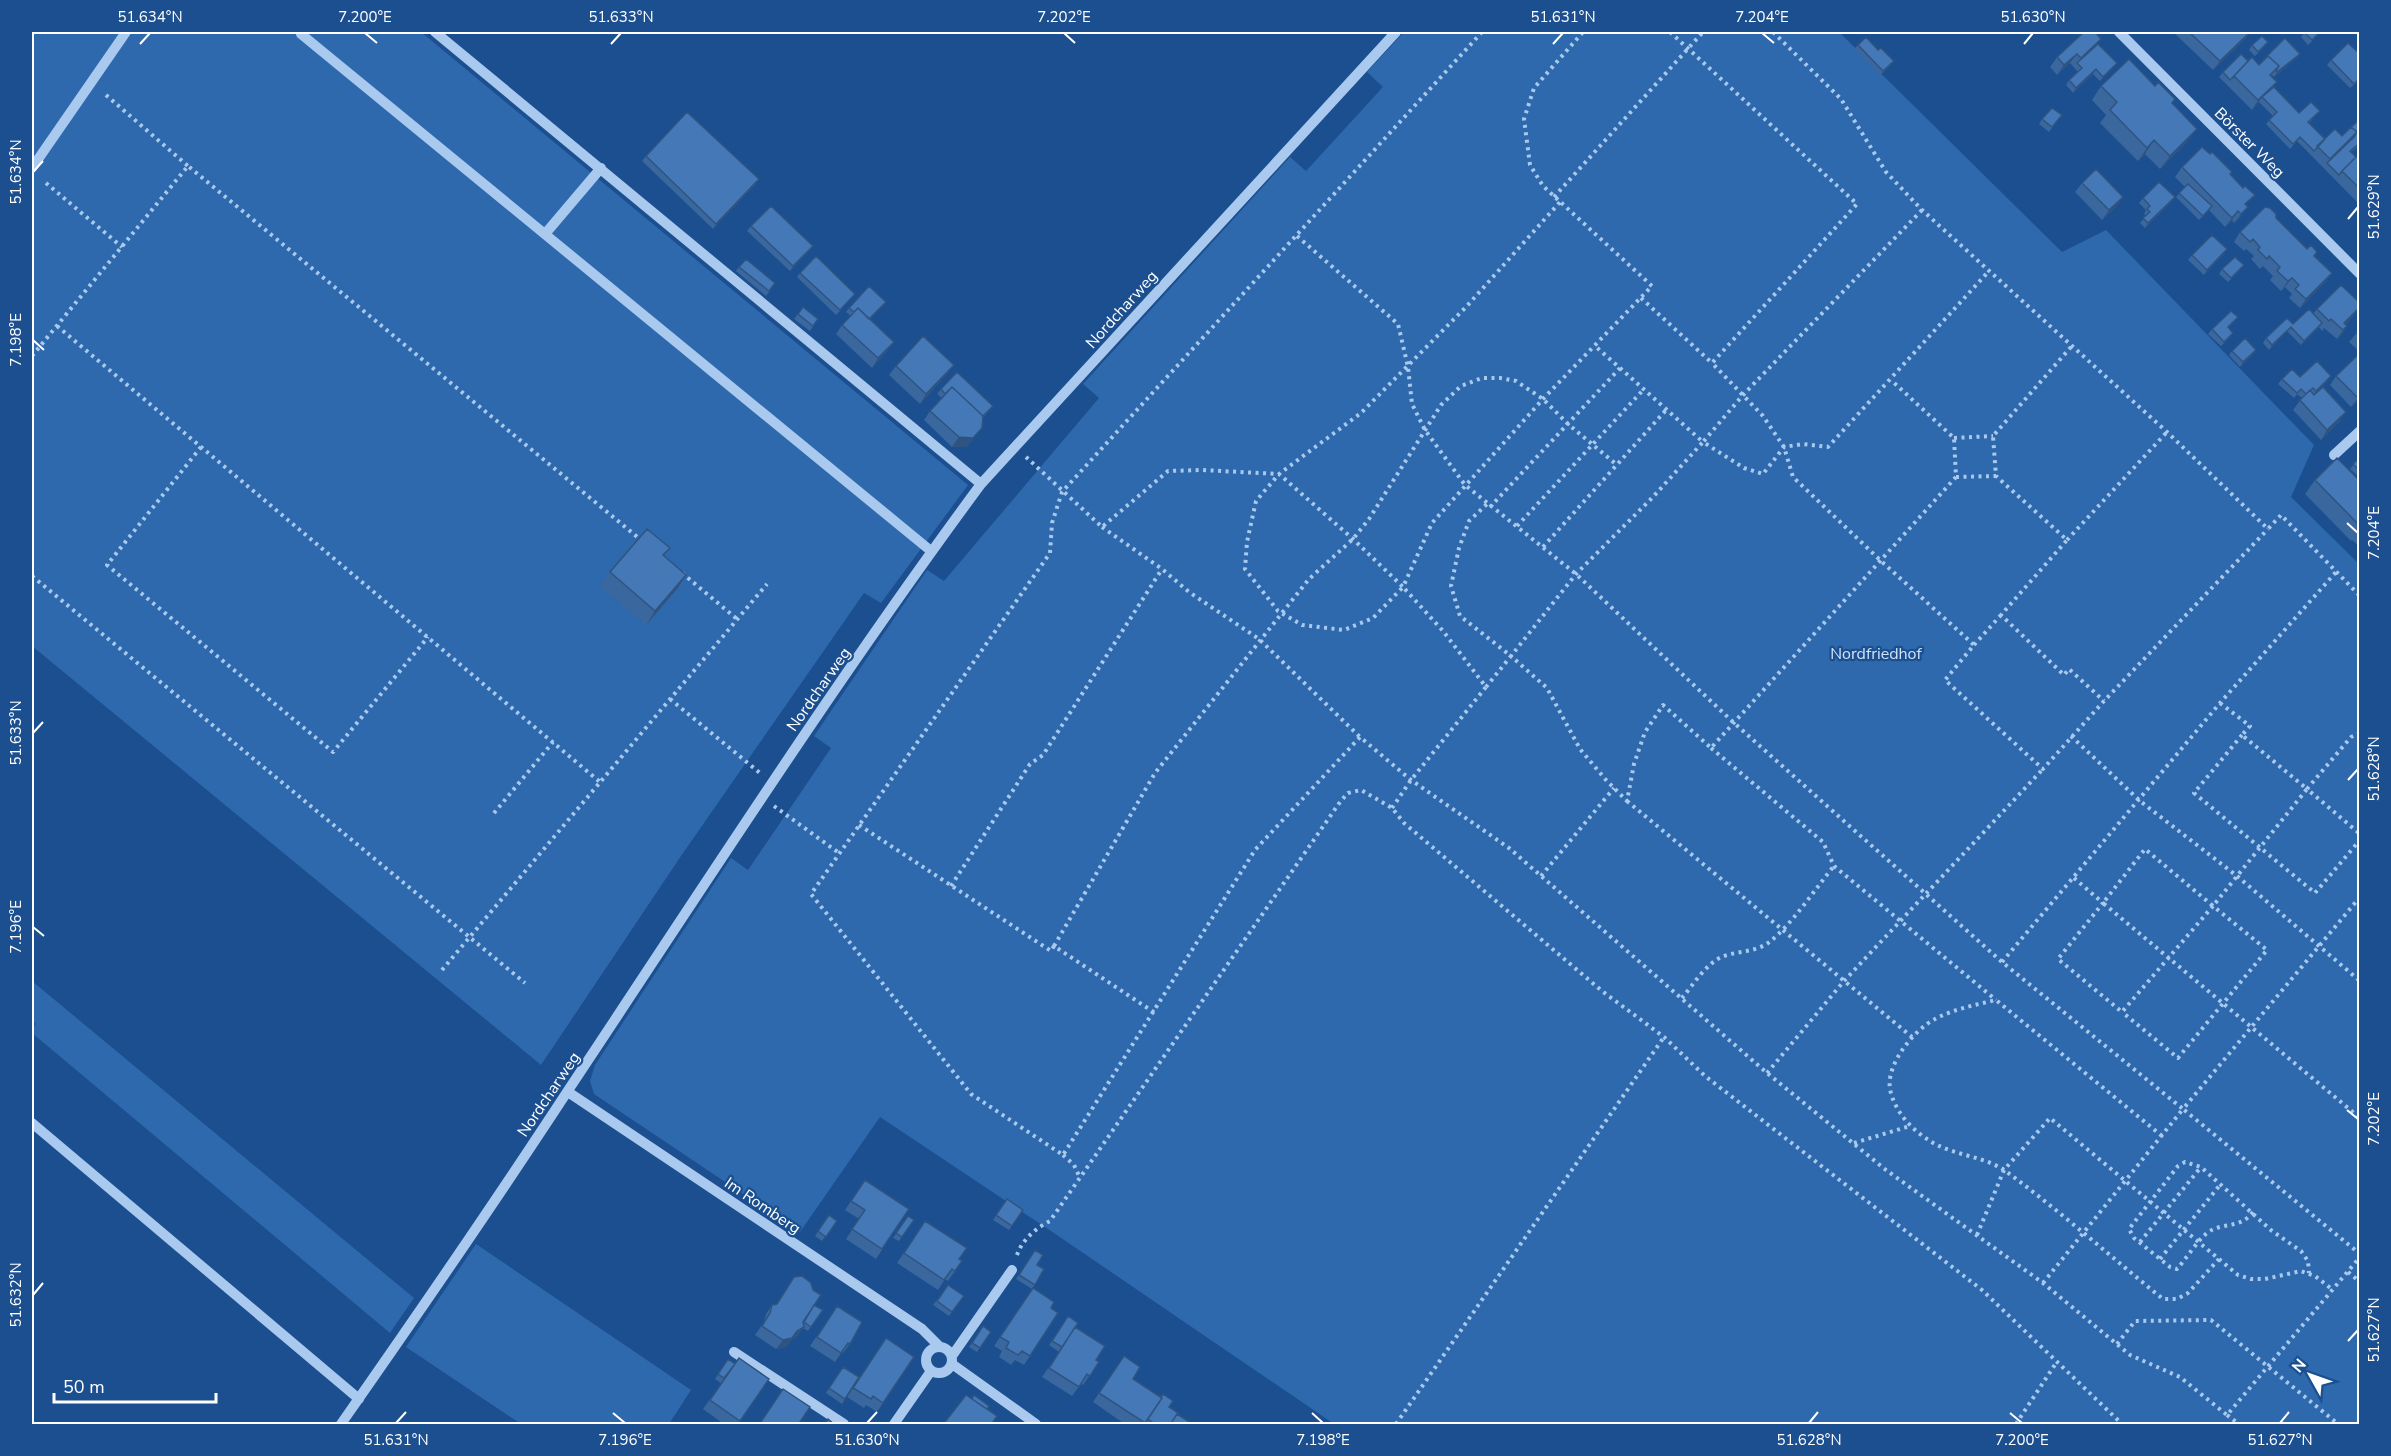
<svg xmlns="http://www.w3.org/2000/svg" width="2391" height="1456" viewBox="0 0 2391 1456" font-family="'Nunito Sans',sans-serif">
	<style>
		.green { fill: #2e69ad }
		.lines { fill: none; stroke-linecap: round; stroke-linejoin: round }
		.path { stroke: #a9c9ee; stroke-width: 4; stroke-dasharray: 3 4.5; stroke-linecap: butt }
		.minor { stroke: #a9c9ee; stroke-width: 10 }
		.wall { fill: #3a679d }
		.shaded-wall { fill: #305480 }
		.building { fill: #4478b7; stroke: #305480; stroke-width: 1.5 }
		.ticks { fill: none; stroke: #fff; stroke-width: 2 }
		.labels { text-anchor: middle; stroke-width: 4.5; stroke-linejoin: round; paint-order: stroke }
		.street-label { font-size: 16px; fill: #fff; stroke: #1b4f8f }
		.park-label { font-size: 16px; fill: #cfe3fa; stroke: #1b4f8f }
		.neatline { fill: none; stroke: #fff; stroke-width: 2 }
		.ticks-label { font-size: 15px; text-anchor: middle; fill: #fff }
	</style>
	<rect width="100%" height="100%" fill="#1b4f8f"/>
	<path class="green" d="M32 32H120L32 162Z
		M132 32H421L968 485 881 603 864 593 681 856 541 1065 32 646V174Z
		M1404 32H1839L2062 252 2106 230 2314 445 2291 497 2359 564V1424H1334L1048 1229 880 1117 800 1232 594 1094 590 1081 595 1065 731 858 748 870 831 748 814 736 927 570 944 581 1099 398 1083 384 1290 157 1306 171 1383 87 1367 72Z
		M32 981 414 1298 390 1333 32 1033Z
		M476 1244 691 1390 669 1424H521L406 1347Z"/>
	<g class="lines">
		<path class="path" d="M1482 32 1062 492 1052 523 1050 553 811 894 971 1094 1063 1155 1255 850 1360 737 1411 780 1509 848 1767 1073 1886 1170 2043 1283 2130 1355 2180 1377 2227 1415 2360 1257
			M1670 32 1857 204 1712 363 1763 416 1784 447 1793 477 1880 560 1974 645 1945 680 2043 769 2104 701 2268 529
			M1773 32 1841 99 1886 172 1922 210 2167 432 2268 529 2281 515 2360 596
			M106 95 188 166
			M46 183 122 247
			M1554 197 1703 32
			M1922 210 1743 395 1703 442 1744 468 1763 474 1784 447 1803 444 1828 447 1989 271
			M1297 236 1398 324 1408 367 1412 404 1425 430 1465 485 1576 574 1733 722 2002 962 2183 1109 2360 897
			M1641 298 1712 363
			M57 326 600 782
			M2071 347 1993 436 1996 476 2067 540 2001 615 2064 675 2069 669 2104 701
			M32 356 188 166 641 540
			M1620 368 1703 442 1652 498 1576 574 1511 656 1547 688 1580 749 1606 780 1627 801 1634 764 1645 732 1663 705 1711 748 1956 477 1954 438 1891 380
			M1954 438 1993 436
			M201 447 107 565 333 752 428 637
			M1026 457 1102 527 1168 471 1202 470 1279 474 1361 413 1466 307 1560 202
			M1956 477 1996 476
			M1490 507 1620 368 1595 346
			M1517 526 1644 389
			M1102 527 1162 569 1189 592 1259 639 1360 737
			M2067 540 2167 432
			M1543 547 1667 409
			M682 573 737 619
			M32 576 525 983
			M1974 645 2001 615
			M1486 687 1511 656 1460 616 1451 586 1459 548 1469 521 1487 504
			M670 699 760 773
			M2220 703 2250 726 2242 735 2307 789 2213 906 2145 849 2103 903 2360 1118
			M2360 733 2351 737 2307 789 2360 834
			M2242 735 2194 793 2315 893 2360 840
			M2071 736 2140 801 2237 876 2360 981
			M1711 748 1823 842 1834 866 1996 1000
			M1627 801 1912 1037
			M774 806 839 853
			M1392 808 1411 780 1486 687 1443 631 1403 587 1373 618 1344 630 1302 625 1278 611 1245 569 1247 542 1256 501 1279 474 1353 539 1403 587 1432 523 1543 399 1652 286 1543 186 1530 165 1524 119 1534 88 1583 32
			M494 813 553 742
			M859 825 1051 951 1054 946 1155 1013
			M1541 876 1614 788
			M2074 878 2103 903 2058 959 2122 1012 2213 906 2267 950 2178 1058 2122 1012
			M951 886 1030 764 1043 755 1162 569
			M1054 946 1155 773 1309 579 1353 539 1369 519 1441 405 1461 386 1482 378H1500L1516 381 1543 399 1568 424 1617 465
			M2002 962 2220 703 2336 572
			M442 970 767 584
			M1682 998C1693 985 1707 962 1724 956 1739 951 1755 952 1768 943 1791 926 1815 889 1834 866
			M1767 1073 1844 981 2043 769
			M2162 1136 1996 1000C1975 1005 1954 1009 1935 1019 1914 1030 1886 1064 1890 1089 1894 1110 1910 1128 1927 1139 1951 1156 1984 1155 2007 1172 2061 1212 2111 1257 2163 1299H2177L2188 1293 2219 1259
			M1854 1143 1910 1126
			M1063 1155 1074 1165 1080 1178
			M2253 1212C2239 1230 2223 1221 2207 1233 2197 1241 2186 1259 2177 1269L2170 1267 2134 1238 2129 1229 2178 1166 2185 1162 2201 1167 2272 1231 2301 1251 2308 1261 2309 1273
			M1977 1235 2004 1170 2050 1118 2238 1275 2251 1279H2265L2301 1271 2315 1276 2333 1290
			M2140 1242 2201 1167
			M1017 1255C1022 1240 1036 1228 1050 1221L1340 802 1348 793 1361 790 1392 808 1404 823 1602 991 1664 1037 1705 1076 1982 1290 2122 1424
			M2160 1259 2220 1185
			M2348 1272 2360 1282
			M2043 1283 2183 1109 2360 1254
			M2117 1344 2135 1321 2211 1320 2338 1424
			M2227 1415 2239 1424
			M1396 1424 1664 1037
			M2016 1424 2056 1363"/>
		<path class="minor" d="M303 32 301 34 931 551
			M435 32 981 484
			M2119 32 2360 274
			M32 168 126 32
			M545 234 601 168
			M2334 455 2360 431
			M568 1092 922 1329 939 1346
			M32 1123 359 1399
			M926 1360a13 13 0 1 1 26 0a13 13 0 1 1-26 0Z
			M734 1352 844 1424
			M952 1356 1012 1270
			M952 1364 1036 1424
			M341 1424C418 1314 495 1202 569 1089 704 886 836 680 981 484L1396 32
			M894 1424 931 1371"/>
	</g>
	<path class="wall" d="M2173 32H2251L2245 39 2213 70Z
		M2305 32H2321L2308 45 2301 37Z
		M2098 44 2113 68 2100 81 2093 74 2073 93 2066 85 2069 80 2078 72 2070 63 2057 75 2050 67 2057 57Z
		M1858 45 1891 65 1880 75 1854 49Z
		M2252 45 2265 46 2255 56 2249 50Z
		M2300 54 2297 58 2274 77 2272 75 2271 77 2274 87 2299 113 2320 111 2309 123 2325 139 2342 136 2360 145 2351 152 2356 157 2360 153V205L2297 141 2290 149 2266 124 2273 116 2259 102 2252 110 2219 77 2223 72 2248 61 2259 65 2264 59Z
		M2360 54V80L2350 88 2327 65 2331 60Z
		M2101 86 2172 104 2187 142 2160 169 2145 154 2138 161 2100 123 2106 115 2092 100Z
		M2062 115 2049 132 2039 124 2042 119Z
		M646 156 759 179 756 184 713 229 642 161Z
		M2182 167 2230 175 2247 206 2241 216 2234 223 2232 220 2225 227 2209 210 2199 220 2176 197 2185 187 2175 177Z
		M2082 183 2117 206 2102 220 2075 192Z
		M2175 197 2171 202 2145 228 2140 223 2146 216 2144 214 2146 210 2139 203 2143 198Z
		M2276 218 2332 273 2325 282 2300 308 2289 298 2292 294 2285 287 2281 291 2270 280 2273 276 2263 266 2260 269 2251 259 2254 256 2246 249 2244 251 2234 242 2240 232Z
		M751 226 810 250 790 271 747 231Z
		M2227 249 2224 254 2204 275 2188 260 2192 255Z
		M739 267 772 288 766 296 736 271Z
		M2222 269 2240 270 2228 282 2219 274Z
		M800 273 852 298 836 315 797 277Z
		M886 302 870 319 887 351 872 368 836 334 842 325 851 316 846 312 849 308Z
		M803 307 818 319 810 331 794 319Z
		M2317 309 2355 314 2346 324 2347 326 2341 335 2337 339 2324 328 2322 331 2319 327 2301 345 2287 331 2269 350 2263 343 2266 338 2313 314Z
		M2238 317 2228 328 2233 333 2230 337 2221 346 2208 334 2212 329Z
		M2360 329V352L2349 342Z
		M2256 350 2253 354 2240 367 2229 355 2232 351Z
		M954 365 947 374 920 404 889 375 896 366Z
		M2336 376 2360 399 2351 407 2330 385Z
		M2300 377 2328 380 2314 394 2340 421 2321 440 2293 410 2302 398 2297 394 2294 398 2278 384 2282 379Z
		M941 389 993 406 982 419V428L966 447H952L924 420 930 411 942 398 937 394Z
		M2360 457V478L2350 469Z
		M2315 480 2360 481V547L2352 540 2351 541 2305 494Z
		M664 556 686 575 677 589 646 625 600 586 610 572Z
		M865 1180 909 1209 876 1259 846 1239 859 1219 845 1210Z
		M1007 1199 1023 1210 1009 1230 993 1220Z
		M829 1215 837 1221 822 1241 815 1236Z
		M908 1216 914 1220 899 1241 893 1238Z
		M925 1221 959 1259 962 1261 948 1281 945 1279 938 1290 897 1263Z
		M1035 1250 1037 1265 1044 1269 1032 1289 1016 1279Z
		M948 1285 964 1296 949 1316 933 1305Z
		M1033 1288 1051 1308 1058 1313 1024 1365 1015 1360 1011 1365 999 1357 1002 1351 994 1346Z
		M772 1305H814L823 1310 808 1331 803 1328 797 1336 791 1340 786 1347 776 1349 755 1335 764 1322 766 1314Z
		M837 1306 850 1344 843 1353 842 1352 835 1362 810 1346Z
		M1068 1316 1096 1360 1099 1362 1083 1385 1081 1384 1072 1396 1042 1377 1059 1352 1049 1345Z
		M983 1326 991 1332 977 1352 969 1347Z
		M886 1338 914 1357 877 1412 866 1405 864 1408 847 1397Z
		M1124 1356 1133 1379 1178 1414 1194 1425H1126L1093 1402Z
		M739 1358 740 1421 737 1425H725L703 1409Z
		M728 1359 735 1364 721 1383 715 1379Z
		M843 1367 859 1377 842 1404 826 1393Z"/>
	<path class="shaded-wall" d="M2251 32 2245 39 2213 70 2220 61Z
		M2077 54 2070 63 2057 75 2064 65Z
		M2300 54 2297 58 2274 77 2277 72Z
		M2117 63 2113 68 2100 81 2103 77Z
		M2096 69 2093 74 2073 93 2076 88Z
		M2277 82 2270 91 2262 97 2259 102 2252 110 2258 100Z
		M2197 129 2187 142 2160 169 2170 156Z
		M2154 140 2145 154 2138 161 2147 148Z
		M759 179 756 184 713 229 716 224Z
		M2123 197 2117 206 2102 220 2109 210Z
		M2175 197 2171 202 2145 228 2148 223Z
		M2248 207 2241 216 2234 223 2241 214Z
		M2238 211 2232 220 2225 227 2232 218Z
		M813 246 810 250 790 271 793 266Z
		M2227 249 2224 254 2204 275 2207 270Z
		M2332 273 2325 282 2300 308 2306 299Z
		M2292 278 2285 287 2281 291 2288 281Z
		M2360 307 2355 314 2342 328 2344 323Z
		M2322 323 2319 327 2301 345 2304 341Z
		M2347 326 2341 335 2337 339 2343 330Z
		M2291 327 2287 331 2269 350 2272 345Z
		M894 342 887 351 872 368 878 358Z
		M2256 350 2253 354 2240 367 2243 362Z
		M954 365 947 374 920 404 926 394Z
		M2360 396V399L2351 407 2358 398Z
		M2346 412 2340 421 2321 440 2327 430Z
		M982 428 966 447H952L959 437Z
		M686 575 677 589 646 625 655 611Z
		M804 1327 797 1336 791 1340 786 1347 776 1349 783 1340Z"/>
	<path class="building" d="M2084 32H2095L2101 39 2081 58 2077 54 2064 65 2057 57Z
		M2189 32H2250L2220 61Z
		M2304 32H2320L2312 40Z
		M2262 36 2268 42 2258 52 2252 45Z
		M1866 37 1878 50 1881 48 1894 61 1883 71 1858 45Z
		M2285 38 2300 54 2277 72 2276 71 2279 66 2268 56 2264 60V59Z
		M2348 43 2360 54V78L2354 84 2331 60Z
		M2098 44 2117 63 2103 77 2096 69 2076 88 2069 80 2082 68 2077 63Z
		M2241 54 2248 61 2234 76 2230 80 2223 72Z
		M2268 56 2279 66 2270 75 2277 82 2258 100 2234 76 2252 57 2259 65Z
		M2129 59 2155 86 2158 82 2175 99 2172 103 2197 129 2170 156 2154 140 2147 148 2110 110 2117 102 2101 86Z
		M2274 87 2299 113 2311 102 2320 111 2308 122 2325 139 2314 151 2300 137 2293 144 2269 120 2277 112 2262 97Z
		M2052 108 2062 115 2052 127 2042 119Z
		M687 112 759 179 716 224 646 156Z
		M2360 119V143L2350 151 2356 157 2342 171 2339 175 2327 163 2354 137 2357 132 2351 127 2347 131Z
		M2351 127 2357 132 2330 159 2317 146 2335 129 2342 136Z
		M2202 147 2210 154 2212 152 2232 172 2230 174 2243 188 2245 186 2255 195 2245 204 2248 207 2241 214 2238 211 2232 218 2182 167Z
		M2360 153V189L2342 171Z
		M2096 169 2123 197 2109 210 2082 183Z
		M2159 182 2175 197 2148 223 2143 218 2150 212 2147 209 2150 206 2143 198Z
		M2188 184 2212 206 2203 216 2179 193Z
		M771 206 813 246 793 266 751 226Z
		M2265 207 2270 208 2276 214V218L2307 249 2311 245 2317 252 2314 256 2332 273 2306 299 2295 289 2299 285 2292 278 2288 281 2277 271 2280 267 2269 256 2267 259 2258 250 2260 247 2253 239 2250 242 2240 232Z
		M2212 235 2227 249 2207 270 2192 255Z
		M816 256 855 294 840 310 800 273Z
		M2235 257 2244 265 2231 278 2222 269Z
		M746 259 775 283 769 291 739 267Z
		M2341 285 2360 303V307L2344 323 2347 326 2343 330 2331 319 2329 321 2317 309Z
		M869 286 886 302 869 319 858 308 854 312 849 308Z
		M803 307 818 319 813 326 798 314Z
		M858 308 894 342 878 358 842 325Z
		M2309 309 2322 323 2304 341 2291 327 2272 345 2266 338 2287 318 2293 324Z
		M2231 311 2238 317 2228 327 2233 333 2224 342 2212 329Z
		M2360 329V336L2356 332Z
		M923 336 954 365 926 394 896 366Z
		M2245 338 2256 350 2243 362 2232 351Z
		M2360 353V396L2358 398 2336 376Z
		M2317 361 2331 376 2316 391 2313 388 2306 394 2301 389 2297 393 2282 379 2292 369 2300 377Z
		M957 372 993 406 982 417 983 416 952 387 945 394 941 389Z
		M952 387 983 416 982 428 973 438 959 437 930 411Z
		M2323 387 2346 412 2327 430 2300 400 2310 390 2314 395Z
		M2360 457V471L2353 464Z
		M2337 458 2360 481V526L2315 480Z
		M647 529 670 548 663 555 686 575 655 611 610 572Z
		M32 1021 35 1024 32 1028Z
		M865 1180 909 1209 882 1249 852 1229 865 1210 851 1201Z
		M1007 1199 1023 1210 1012 1226 996 1215Z
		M829 1215 837 1221 826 1237 818 1231Z
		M908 1216 914 1220 902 1237 896 1233Z
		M925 1221 967 1248 959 1259 962 1261 955 1271 952 1269 944 1280 904 1253Z
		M1035 1250 1043 1255 1037 1265 1044 1269 1035 1285 1019 1275Z
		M802 1276 811 1283 813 1290 821 1295 803 1322 804 1327 797 1331 792 1338 783 1340 762 1326 770 1313 772 1305 777 1304 794 1277Z
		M948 1285 964 1296 952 1312 937 1301Z
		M1033 1288 1054 1302 1051 1308 1058 1313 1030 1356 1022 1351 1018 1355 1006 1348 1009 1342 1000 1337Z
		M814 1305 823 1310 811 1327 804 1322Z
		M837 1306 862 1322 850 1344 848 1343 841 1353 817 1337Z
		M1068 1316 1078 1323 1062 1347 1052 1341Z
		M983 1326 991 1332 980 1348 972 1343Z
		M1075 1327 1105 1346 1096 1360 1099 1362 1090 1376 1087 1374 1079 1387 1049 1368Z
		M886 1338 914 1357 883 1403 873 1396 871 1399 853 1388Z
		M1124 1356 1140 1367 1133 1379 1162 1398 1145 1423 1099 1393Z
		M739 1358 769 1379 740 1421 710 1400Z
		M728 1359 735 1364 724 1378 718 1374Z
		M843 1367 859 1377 845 1399 829 1388Z
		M783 1389 810 1407 798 1425H759Z
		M1163 1394 1173 1401 1169 1407 1178 1413 1177 1414 1170 1425H1156L1148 1419 1162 1398 1161 1397Z
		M966 1395 997 1416 991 1425H946L947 1423 945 1422Z
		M974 1395 989 1406 987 1409 972 1399Z
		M1177 1414 1194 1425H1170Z
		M828 1419 835 1425H824Z"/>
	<path class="ticks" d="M365 33 377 43M1064 33 1075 43M1762 33 1774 43M140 44 150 33M611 44 621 33M1553 44 1563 33M2024 44 2033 33M33 172 43 161M2348 219 2358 207M33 340 44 350M2347 523 2358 533M33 733 43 722M2348 780 2358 769M33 927 44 936M2347 1110 2358 1119M33 1295 43 1283M2348 1341 2358 1330M613 1413 625 1423M1312 1413 1323 1423M2010 1413 2022 1423M396 1423 406 1412M867 1423 877 1412M1809 1423 1818 1412M2280 1423 2289 1412"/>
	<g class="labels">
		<g class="street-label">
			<text transform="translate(2250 142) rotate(45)" y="6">Börster Weg</text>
			<text transform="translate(1121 309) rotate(-48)" y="6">Nordcharweg</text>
			<text transform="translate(818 689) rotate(-55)" y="6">Nordcharweg</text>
			<text transform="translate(548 1094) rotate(-56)" y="6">Nordcharweg</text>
			<text transform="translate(763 1205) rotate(34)" y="6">Im Romberg</text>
		</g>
		<g class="park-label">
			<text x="1876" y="659">Nordfriedhof</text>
		</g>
	</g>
	<rect width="2391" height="1456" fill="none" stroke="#1b4f8f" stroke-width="66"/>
	<g transform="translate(2310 1375) rotate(310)" stroke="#1b4f8f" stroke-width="4.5" paint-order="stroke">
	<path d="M0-4.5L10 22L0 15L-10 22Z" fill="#ffffff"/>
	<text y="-9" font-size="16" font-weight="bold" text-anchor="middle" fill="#ffffff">N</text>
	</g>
	<path d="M54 1393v9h162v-9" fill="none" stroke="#ffffff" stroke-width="3"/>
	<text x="63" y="1393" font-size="18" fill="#ffffff" stroke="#1b4f8f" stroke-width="4.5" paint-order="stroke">50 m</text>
	<rect x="33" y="33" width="2325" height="1390" class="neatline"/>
	<g class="ticks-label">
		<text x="150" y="22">51.634°N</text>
		<text x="365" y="22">7.200°E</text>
		<text x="621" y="22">51.633°N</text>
		<text x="1064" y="22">7.202°E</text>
		<text x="1563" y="22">51.631°N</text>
		<text x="1762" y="22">7.204°E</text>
		<text x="2033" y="22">51.630°N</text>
		<text transform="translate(16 172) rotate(-90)" y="5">51.634°N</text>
		<text transform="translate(2374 207) rotate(-90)" y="5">51.629°N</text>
		<text transform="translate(16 340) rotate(-90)" y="5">7.198°E</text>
		<text transform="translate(2374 533) rotate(-90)" y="5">7.204°E</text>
		<text transform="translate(16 733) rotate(-90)" y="5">51.633°N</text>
		<text transform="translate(2374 769) rotate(-90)" y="5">51.628°N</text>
		<text transform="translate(16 927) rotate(-90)" y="5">7.196°E</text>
		<text transform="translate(2374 1119) rotate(-90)" y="5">7.202°E</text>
		<text transform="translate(16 1295) rotate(-90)" y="5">51.632°N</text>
		<text transform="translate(2374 1330) rotate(-90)" y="5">51.627°N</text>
		<text x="396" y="1445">51.631°N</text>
		<text x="625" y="1445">7.196°E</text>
		<text x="867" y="1445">51.630°N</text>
		<text x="1323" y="1445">7.198°E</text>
		<text x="1809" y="1445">51.628°N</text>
		<text x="2022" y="1445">7.200°E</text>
		<text x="2280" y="1445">51.627°N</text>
	</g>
</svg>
